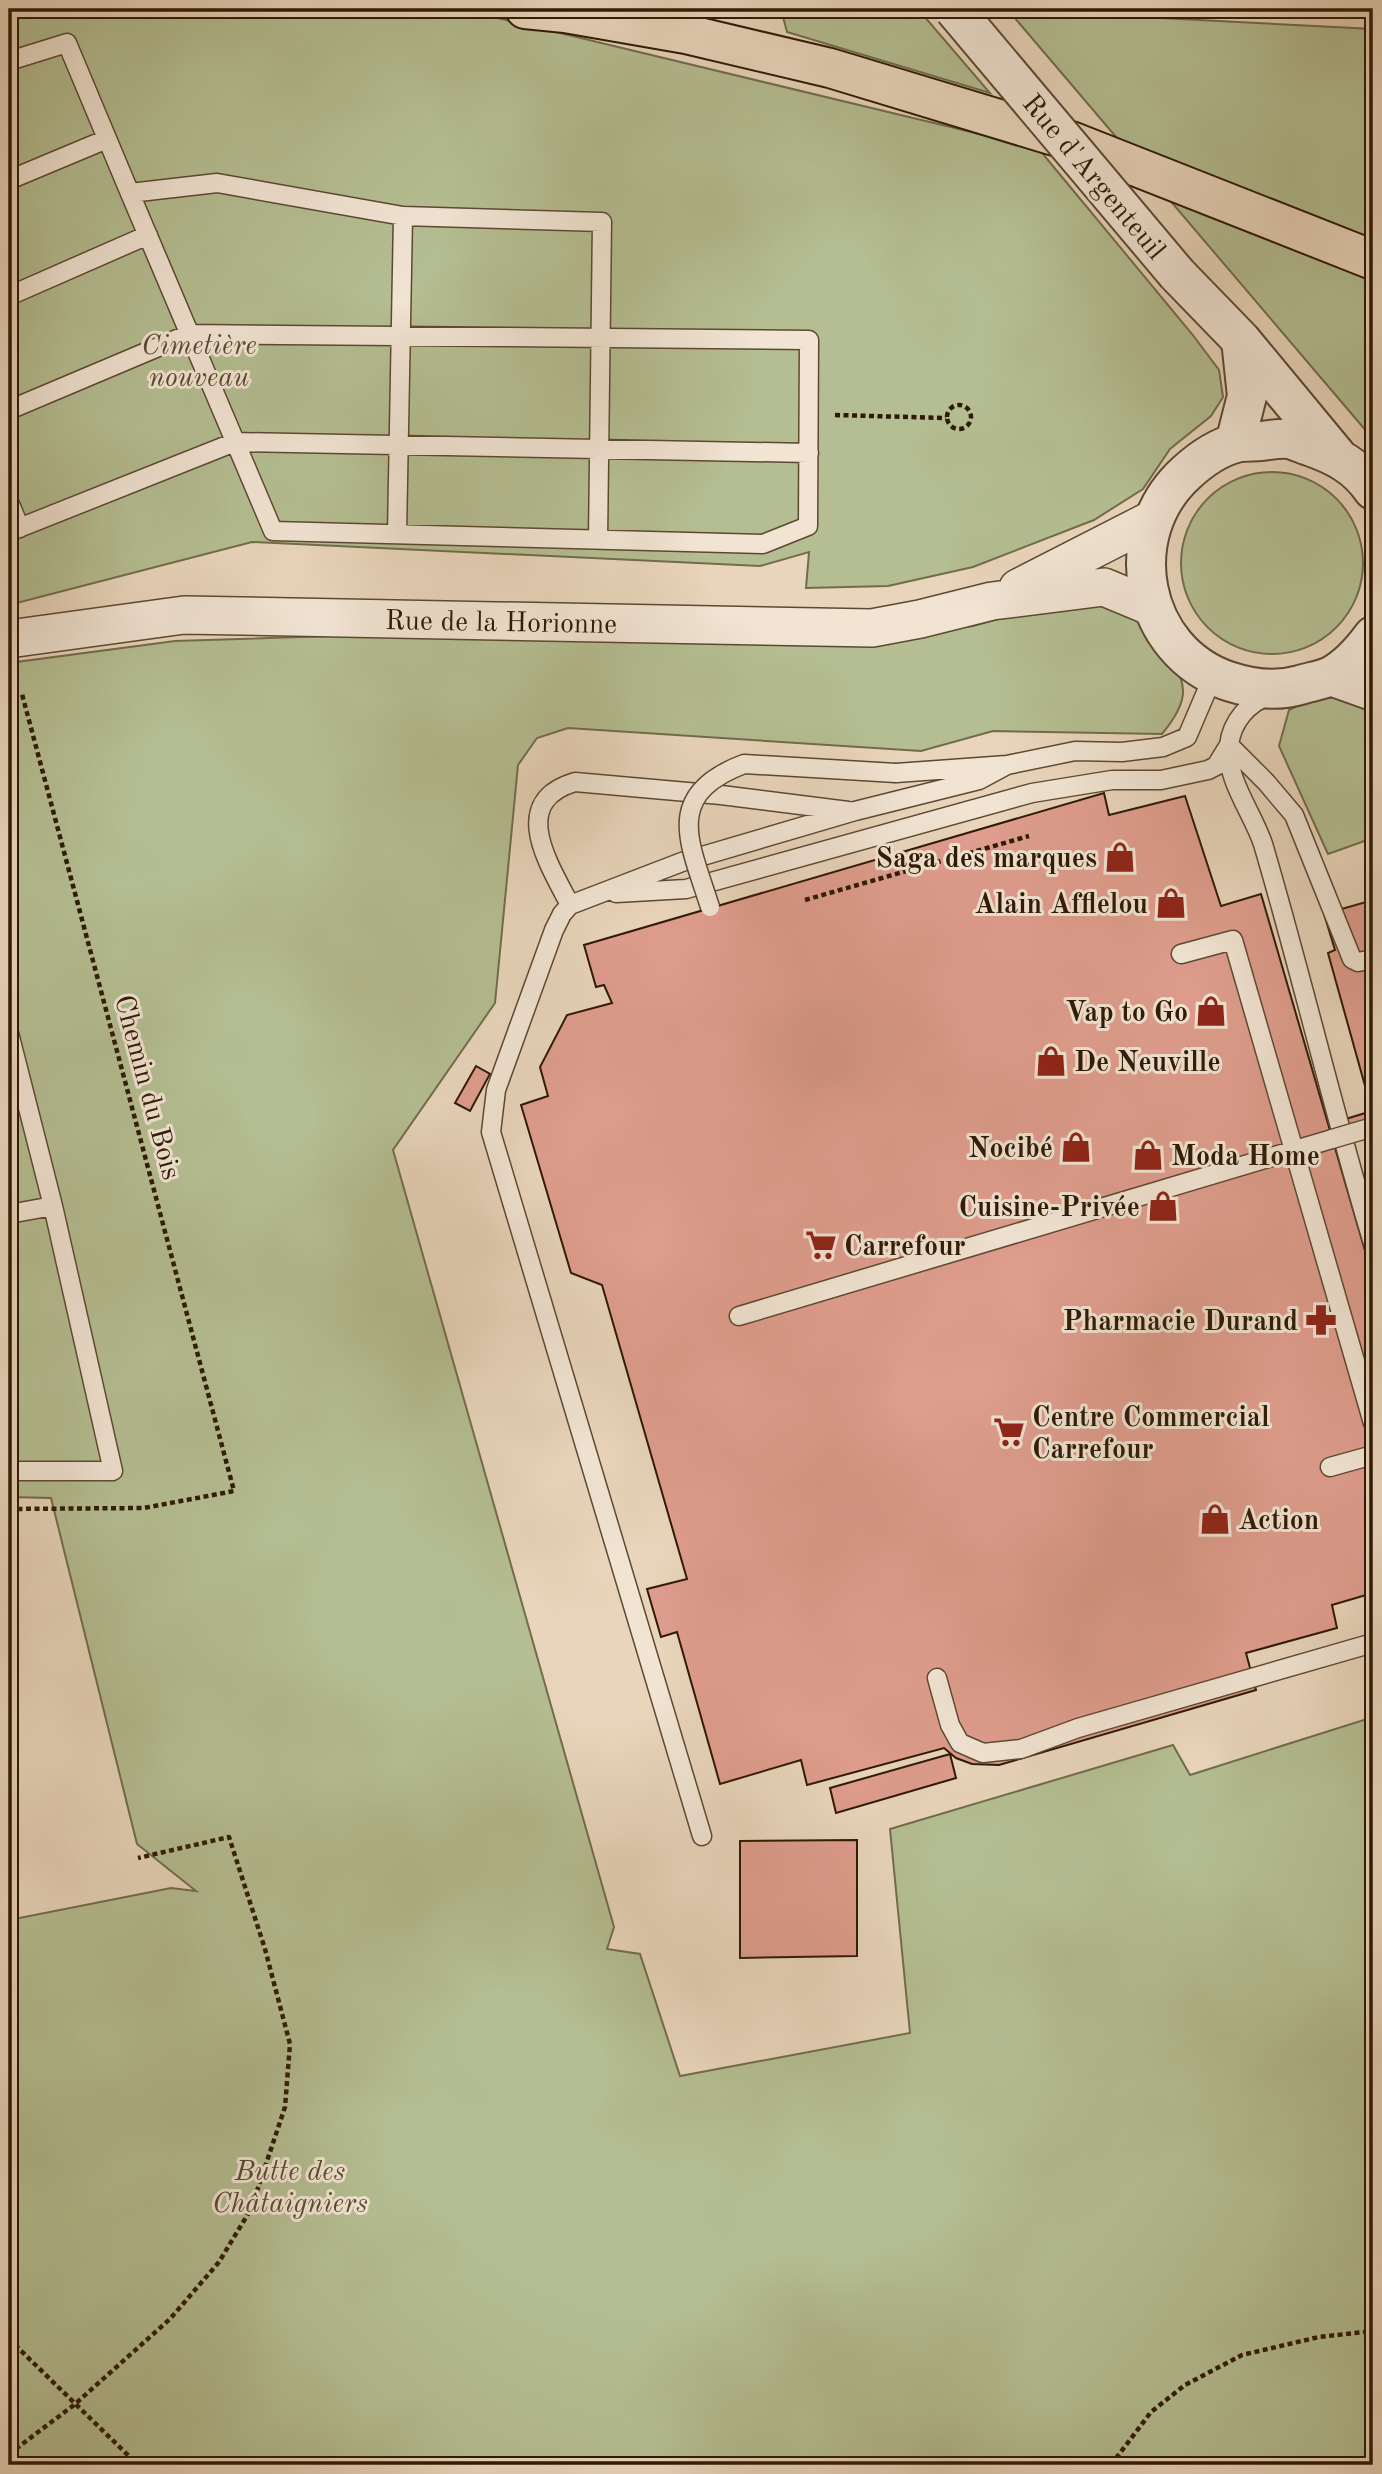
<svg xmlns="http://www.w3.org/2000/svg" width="1382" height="2474" viewBox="0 0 1382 2474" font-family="'Old Standard TT',serif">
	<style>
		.green { fill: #b4be92; stroke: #716c4c; stroke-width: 2 }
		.building { fill: #df9d8d; stroke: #2e1905; stroke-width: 2 }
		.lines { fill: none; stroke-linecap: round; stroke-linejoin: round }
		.service-casing { stroke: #5d4832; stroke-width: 21 }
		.minor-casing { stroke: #5d4832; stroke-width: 40 }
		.tertiary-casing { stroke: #5d4832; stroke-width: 42 }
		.motorway-casing { stroke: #2e1905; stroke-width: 42 }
		.path { stroke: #2e1905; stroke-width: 4.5; stroke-dasharray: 5 3.5; stroke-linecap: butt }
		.service { stroke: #f1e4d3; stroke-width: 18 }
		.minor { stroke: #f1e4d3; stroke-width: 37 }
		.tertiary { stroke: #f1e4d3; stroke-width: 38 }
		.motorway { stroke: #e9d5bb; stroke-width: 38 }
		.service-bridge-casing { stroke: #5d4832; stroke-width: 21; stroke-linecap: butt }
		.tertiary-bridge-casing { stroke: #5d4832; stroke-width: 42; stroke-linecap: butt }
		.service-bridge { stroke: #f1e4d3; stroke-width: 18 }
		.tertiary-bridge { stroke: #f1e4d3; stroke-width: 38 }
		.labels { text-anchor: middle; stroke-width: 6; stroke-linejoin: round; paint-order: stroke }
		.street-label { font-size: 28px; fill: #2e1905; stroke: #f1e4d3 }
		.park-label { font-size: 28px; font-style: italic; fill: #564b2f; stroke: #f1e4d3 }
		.poi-label { font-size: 28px; font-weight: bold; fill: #2e1905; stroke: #f1e4d3; text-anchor: end }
	</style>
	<rect width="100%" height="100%" fill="#e9d5bb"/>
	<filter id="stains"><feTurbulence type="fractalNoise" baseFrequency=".00286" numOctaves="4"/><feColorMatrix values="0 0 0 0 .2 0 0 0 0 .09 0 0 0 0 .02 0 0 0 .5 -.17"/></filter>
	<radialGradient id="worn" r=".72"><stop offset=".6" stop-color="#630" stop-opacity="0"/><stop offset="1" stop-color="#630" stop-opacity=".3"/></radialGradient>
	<path class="green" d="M9 9H460L1038 148 1192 334 1219 370 1223 397 1211 416 1170 449 1143 489 1094 520 973 567 888 586 806 588 809 552 760 566 252 542 9 605Z
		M781 9H918L990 93 787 32Z
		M1008 10 1373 29V439Z
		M1181 563a91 91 0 1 1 182 0a91 91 0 1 1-182 0Z
		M1069 599 1132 607C1148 629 1182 663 1183 690 1184 705 1171 723 1162 734L993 731 921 751 568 728 537 738 518 765 495 1003 393 1150 614 1927 607 1949 640 1954 680 2076 910 2033 890 1829 1173 1745 1190 1775 1373 1717V2465H9V1920L171 1888 196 1891 137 1844 51 1498 9 1497V663L175 641 458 632 812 645 973 626Z
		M1365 696 1373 700V838L1328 854 1279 746 1289 710 1311 699Z"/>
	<path class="building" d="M1104 793 1109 815 1185 796 1221 906 1261 894 1373 1278V1593L1332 1605 1337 1628 1246 1653 1256 1690 999 1765 972 1764 956 1758 944 1748 807 1785 801 1760 720 1784 677 1632 661 1637 647 1589 687 1579 602 1285 571 1273 521 1105 548 1096 540 1067 567 1015 612 1003 604 985 596 987 584 945Z
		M1373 900V1136L1335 1147 1329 1124 1372 1111 1328 953 1335 950 1324 914Z
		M476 1066 490 1074 470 1111 455 1103Z
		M950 1754 956 1778 836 1813 830 1788Z
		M857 1840V1956L740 1958V1841Z"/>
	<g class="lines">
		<defs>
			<path id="service" d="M9 61 67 43C135 206 204 369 273 531L763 544 808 526 809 340 189 334 9 410
				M9 180 107 139
				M130 193 217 183 403 216 602 222 598 540
				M9 296 148 235
				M9 502 20 528
				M9 532 235 442 809 453
				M397 534 403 216
				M1270 695C1248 703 1232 721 1229 745 1225 779 1253 813 1263 844 1302 976 1333 1111 1373 1243
				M896 773 1007 765 1075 751 1122 752 1163 747 1187 737 1213 676
				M616 893 686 889 1032 793 1112 780H1161L1208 770 1216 766 1229 745 1266 782 1294 815 1352 959 1358 962 1373 959
				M570 905C549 864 508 802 575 782L721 795 848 811
				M1181 954 1233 940 1373 1423
				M9 1033 53 1206 113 1471H9
				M9 1214 53 1206
				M739 1316 1332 1139
				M1330 1467 1373 1455
				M937 1678 950 1725 960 1743 983 1753 1021 1749 1078 1728 1373 1643
				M702 1836 491 1132 496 1090 554 930 562 914 570 905 682 862 855 811 979 780 1007 765"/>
			<path id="minor" d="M1018 588 1153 519
				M9 639 184 615 872 628 920 619 992 601 1104 587 1152 607"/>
			<path id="tertiary" d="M1177 274 1241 340 1337 456
				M1235 443 1247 396 1241 340
				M1373 490C1357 466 1335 455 1309 446 1302 444 1295 440 1289 439 1280 438 1270 440 1262 441 1254 442 1244 441 1236 443 1217 448 1199 461 1186 473 1118 535 1140 651 1228 681 1252 689 1276 692 1300 685 1310 682 1322 680 1331 676 1348 667 1362 651 1373 636
				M1331 676 1373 691"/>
			<path id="motorway" d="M525 9 565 13 686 34 830 68 1071 141 1373 260"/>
		</defs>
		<use href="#service" class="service-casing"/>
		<use href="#minor" class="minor-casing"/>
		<use href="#tertiary" class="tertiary-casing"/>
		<use href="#motorway" class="motorway-casing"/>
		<path class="path" d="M947 417a12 12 0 1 1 24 0a12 12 0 1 1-24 0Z
			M835 415 946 418
			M805 900 1029 836
			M9 1509 144 1508 234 1491 22 694
			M9 2339 138 2465
			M9 2454 74 2405 170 2319 219 2262 251 2209 285 2107 290 2044 265 1949 229 1837 138 1858
			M1111 2465 1151 2412 1185 2385 1242 2355 1319 2337 1373 2331"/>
		<use href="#service" class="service"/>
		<use href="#minor" class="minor"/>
		<use href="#tertiary" class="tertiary"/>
		<use href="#motorway" class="motorway"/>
		<defs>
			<path id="service-bridge" d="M710 907C690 843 662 795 744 764L896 773
				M1332 1139 1373 1127"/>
			<path id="tertiary-bridge" d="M954 9 1177 274"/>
		</defs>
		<use href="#service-bridge" class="service-bridge-casing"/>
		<use href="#tertiary-bridge" class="tertiary-bridge-casing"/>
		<use href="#service-bridge" class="service-bridge"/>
		<use href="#tertiary-bridge" class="tertiary-bridge"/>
	</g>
	<defs>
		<symbol id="shop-bare" viewBox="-9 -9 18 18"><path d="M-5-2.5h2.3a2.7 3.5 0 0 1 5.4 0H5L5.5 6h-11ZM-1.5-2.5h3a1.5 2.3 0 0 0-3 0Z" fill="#8f2418" stroke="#f1e4d3" stroke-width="2.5" paint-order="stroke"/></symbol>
		<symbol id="supermarket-bare" viewBox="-9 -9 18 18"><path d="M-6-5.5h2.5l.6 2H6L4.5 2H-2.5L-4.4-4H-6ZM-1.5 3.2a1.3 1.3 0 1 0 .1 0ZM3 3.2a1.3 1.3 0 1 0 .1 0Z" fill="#8f2418" stroke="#f1e4d3" stroke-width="2.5" paint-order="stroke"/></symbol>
		<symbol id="pharmacy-bare" viewBox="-9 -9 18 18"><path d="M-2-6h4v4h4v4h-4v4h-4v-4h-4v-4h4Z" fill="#8f2418" stroke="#f1e4d3" stroke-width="2.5" paint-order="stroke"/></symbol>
	</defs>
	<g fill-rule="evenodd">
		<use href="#shop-bare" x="1098" y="835" width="44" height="44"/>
		<use href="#shop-bare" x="1149" y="881" width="44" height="44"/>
		<use href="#shop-bare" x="1189" y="989" width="44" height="44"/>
		<use href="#shop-bare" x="1029" y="1039" width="44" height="44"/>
		<use href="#shop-bare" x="1054" y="1125" width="44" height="44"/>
		<use href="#shop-bare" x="1126" y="1133" width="44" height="44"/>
		<use href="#shop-bare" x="1141" y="1184" width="44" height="44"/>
		<use href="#supermarket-bare" x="799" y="1223" width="44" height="44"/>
		<use href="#pharmacy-bare" x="1299" y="1298" width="44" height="44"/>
		<use href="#supermarket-bare" x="987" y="1410" width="44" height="44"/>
		<use href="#shop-bare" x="1193" y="1497" width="44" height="44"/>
	</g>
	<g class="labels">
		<g class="street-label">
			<text transform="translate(1095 176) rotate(50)" y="10">Rue d'Argenteuil</text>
			<text transform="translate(501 621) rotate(1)" y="10">Rue de la Horionne</text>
			<text transform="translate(149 1087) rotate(75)" y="10">Chemin du Bois</text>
		</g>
		<g class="park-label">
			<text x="199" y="354">Cimetière<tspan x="199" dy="32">nouveau</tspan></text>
			<text x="290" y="2180">Butte des<tspan x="290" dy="32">Châtaigniers</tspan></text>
		</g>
		<g class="poi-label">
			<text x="1097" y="867">Saga des marques</text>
			<text x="1148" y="913">Alain Afflelou</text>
			<text x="1188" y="1021">Vap to Go</text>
			<text x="1074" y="1071" text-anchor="start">De Neuville</text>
			<text x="1053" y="1157">Nocibé</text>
			<text x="1171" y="1165" text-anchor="start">Moda Home</text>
			<text x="1140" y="1216">Cuisine-Privée</text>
			<text x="844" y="1255" text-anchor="start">Carrefour</text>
			<text x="1298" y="1330">Pharmacie Durand</text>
			<text x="1032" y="1426" text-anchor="start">Centre Commercial<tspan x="1032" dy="32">Carrefour</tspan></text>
			<text x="1238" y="1529" text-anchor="start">Action</text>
		</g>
	</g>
	<rect width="1382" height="2474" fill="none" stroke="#e9d5bb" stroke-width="35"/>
	<rect x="10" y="10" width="1361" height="2453" fill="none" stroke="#2e1905" stroke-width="3.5"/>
	<rect x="18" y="18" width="1347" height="2439" fill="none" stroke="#2e1905" stroke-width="2"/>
	<rect width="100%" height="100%" filter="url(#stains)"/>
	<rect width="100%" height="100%" fill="url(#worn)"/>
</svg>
